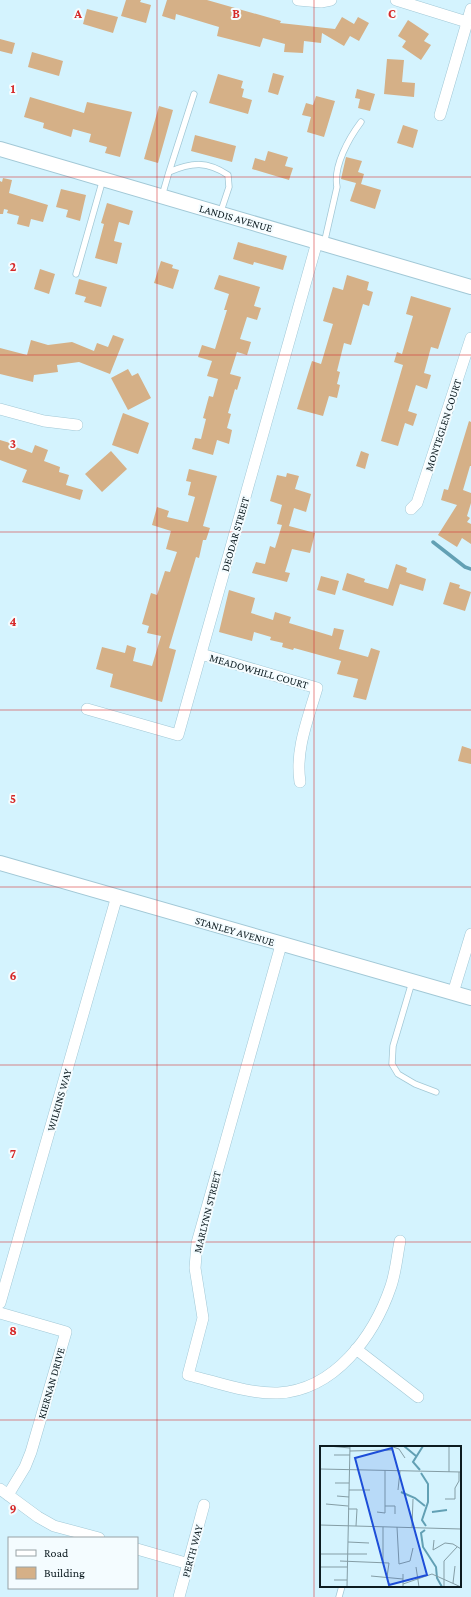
<svg xmlns="http://www.w3.org/2000/svg" width="471" height="1597" viewBox="0 0 471 1597" font-family="'Crimson Pro',serif">
	<style>
		.lines { fill: none; stroke-linecap: round; stroke-linejoin: round }
		.stream { stroke: #62a0b4; stroke-width: 3.5 }
		.building { fill: #d5b087 }
		.service-casing { stroke: #a2c8d6; stroke-width: 7 }
		.minor-casing { stroke: #a2c8d6; stroke-width: 12 }
		.tertiary-casing { stroke: #a2c8d6; stroke-width: 16 }
		.service { stroke: #fff; stroke-width: 5.5 }
		.minor { stroke: #fff; stroke-width: 11 }
		.tertiary { stroke: #fff; stroke-width: 14 }
		.grid { fill: none; stroke: #d62828; stroke-width: 1; stroke-opacity: 0.55 }
		.labels { text-anchor: middle; stroke-width: 4; stroke-linejoin: round; paint-order: stroke }
		.street-label { font-size: 11px; fill: #0c1b20; stroke: #f4fcff }
		.inset-river { fill: none; stroke: #62a0b4; stroke-width: 2 }
		.inset-road { fill: none; stroke: #849da5; stroke-width: 1 }
		.view { fill: #1d4ed8; fill-opacity: 0.15; stroke: #1d4ed8; stroke-width: 2 }
		.inset-edge { fill: none; stroke: #0c1b20; stroke-width: 2 }
		.grid-label { font-size: 13px; text-anchor: middle; font-weight: bold; fill: #d62828; stroke: #f4fcff; stroke-width: 4; stroke-linejoin: round; paint-order: stroke }
	</style>
	<rect width="100%" height="100%" fill="#d4f3fe"/>
	<g class="lines">
		<path class="stream" d="M433 542 465 567 471 569"/>
	</g>
	<path class="building" d="M126 0H141L140 2 151 5 146 23 121 16Z
		M167 0H207L281 21 280 23 335 29 342 17 354 24 358 17 369 23 359 41 350 36 344 46 322 33 321 43 304 41 303 53 284 52 285 44 263 38 260 47 217 36 219 27 176 14 175 20 162 16Z
		M87 9 118 17 113 33 83 24Z
		M408 20 429 34 424 41 431 45 421 60 402 47 406 41 398 36Z
		M0 39 15 43 12 54 0 51Z
		M32 52 63 61 59 76 28 67Z
		M387 59 404 60 402 82 415 83 414 97 384 94Z
		M273 73 284 76 278 95 268 92Z
		M218 74 243 81 241 88 244 89 242 97 252 100 248 114 209 103Z
		M357 89 375 94 370 111 358 108 360 99 355 98Z
		M316 96 335 101 324 137 307 132 311 117 302 115 306 103 313 105Z
		M30 97 84 113 87 102 132 112 120 157 105 153 107 147 89 142 91 134 73 129 71 137 43 128 44 123 24 117Z
		M159 106 173 110 158 163 144 159Z
		M403 125 418 130 413 148 397 143Z
		M195 135 236 146 232 162 191 151Z
		M268 151 288 157 285 166 293 168 289 180 252 169 255 158 265 161Z
		M346 157 362 161 358 172 364 174 361 184 381 190 375 209 350 201 356 183 341 179Z
		M3 178 12 180 9 193 48 205 43 222 31 219 29 227 17 224 19 216 7 213 8 210 4 209 3 214H0V181L2 182Z
		M61 189 86 195 80 221 66 217 68 210 56 207Z
		M107 203 133 211 129 225 119 222 114 241 122 243 117 264 95 258 104 224 101 223Z
		M238 242 287 256 283 270 254 262 253 265 233 259Z
		M161 261 173 265 172 268 179 270 173 289 154 283Z
		M40 269 55 274 49 294 34 289Z
		M219 275 260 287 254 306 261 308 257 320 247 317 240 339 251 342 247 355 237 352 230 374 241 377 237 390 235 389 228 413 231 414 227 428 232 430 229 444 217 440 213 455 192 449 195 438 201 439 206 419 203 418 209 396 213 397 218 379 207 376 212 361 198 357 202 345 215 349 227 310H224L229 294 214 289Z
		M347 275 369 282 367 290 373 292 369 306 363 304 351 345 344 343 337 371 340 372 337 384 340 385 337 398 329 396 323 416 297 409 312 361 321 364 333 324 323 321 333 287 343 290Z
		M79 279 107 287 101 307 84 302 86 297 75 294Z
		M411 296 451 308 438 349 431 347 424 373 431 375 427 389 416 385 408 411 417 414 413 426 405 423 398 446 381 441 403 365 394 362 397 352 402 354 413 316 406 314Z
		M113 335 124 339 110 374 79 362 57 365 58 372 34 375 33 382 0 374V348L27 355 31 340 48 345 72 342 94 351 97 343 108 347Z
		M128 369 132 376 138 373 151 398 128 410 111 378Z
		M123 413 149 423 138 454 112 445Z
		M469 421 471 422V466H470L463 490 471 493V503L467 516 470 518 467 522 471 524V544L462 538 457 547 438 535 457 505 441 500 444 489 448 490Z
		M0 440 10 443V445L32 453 35 445 48 450 44 461 60 467 59 472 69 475 66 485 83 490 80 500 22 482 27 470 0 460Z
		M111 451 127 469 102 492 85 474Z
		M361 451 369 454 365 469 356 466Z
		M189 469 217 476 203 526 210 528 206 540H203L199 558 196 557 169 648 176 650 162 702 110 687 113 674 96 669 102 647 125 653 127 645 136 648 133 661 152 666 161 636 147 633 149 626 142 624 151 593 157 595 165 571 170 572 177 552 166 549 171 531 152 525 157 507 169 511 167 517 188 522 195 497 188 495 191 482 186 481Z
		M287 473 299 476 295 489 311 494 306 512 294 508 289 526 315 533 310 553 292 549 285 572 290 573 287 582 252 573 256 562 265 564 270 546 275 548 282 525 277 524 282 505 270 501 277 475 286 477Z
		M396 564 407 568 406 572 426 579 423 591 400 584 393 606 342 590 347 573 365 579 364 582 388 589Z
		M321 576 339 581 335 595 317 590Z
		M450 582 460 585 459 588 471 592 465 611 443 604Z
		M229 590 255 598 251 613 273 620 275 612 291 617 289 623 332 636 334 628 344 630 339 649 368 657 371 648 380 651 366 700 353 697 358 679 337 674 341 661 294 648 293 650 282 647 283 643 270 640 271 637 254 632 252 641 219 632Z
		M462 746 471 749V764L458 761Z"/>
	<g class="lines">
		<defs>
			<path id="service" d="M169 172 194 94
				M162 196 169 172C192 162 207 161 228 175L229 187 220 214
				M324 244 337 187C333 166 349 138 361 122
				M76 274 103 179
				M412 982 393 1046 392 1064 398 1074 415 1084 436 1092
				M339 1597 342 1586"/>
			<path id="minor" d="M298 0 321 2 331 0
				M396 0 467 22
				M440 115 471 9
				M0 409 44 421 77 425
				M411 509 417 503 471 338
				M201 654 317 688C308 719 295 750 300 782
				M87 709 178 735 317 242
				M281 945 197 1243 195 1268 203 1318 188 1375C217 1382 248 1394 278 1393 335 1390 374 1336 391 1286 396 1271 397 1256 400 1241
				M453 993 471 934
				M0 1303 117 896
				M0 1313 66 1332 31 1452 25 1467 8 1495
				M356 1349 418 1397
				M0 1489 38 1517 54 1526 99 1538
				M137 1549 189 1564
				M179 1597 204 1505"/>
			<path id="tertiary" d="M0 149 471 287
				M0 863 471 998"/>
		</defs>
		<use href="#service" class="service-casing"/>
		<use href="#minor" class="minor-casing"/>
		<use href="#tertiary" class="tertiary-casing"/>
		<use href="#service" class="service"/>
		<use href="#minor" class="minor"/>
		<use href="#tertiary" class="tertiary"/>
	</g>
	<path class="grid" d="M157 0V1597M314 0V1597M0 177H471M0 355H471M0 532H471M0 710H471M0 887H471M0 1065H471M0 1242H471M0 1420H471"/>
	<g class="labels">
		<g class="street-label">
			<text transform="translate(236 218) rotate(16)" y="4">LANDIS AVENUE</text>
			<text transform="translate(443 425) rotate(-72)" y="4">MONTEGLEN COURT</text>
			<text transform="translate(235 534) rotate(-74)" y="4">DEODAR STREET</text>
			<text transform="translate(259 671) rotate(16)" y="4">MEADOWHILL COURT</text>
			<text transform="translate(235 931) rotate(16)" y="4">STANLEY AVENUE</text>
			<text transform="translate(59 1100) rotate(-74)" y="4">WILKINS WAY</text>
			<text transform="translate(207 1212) rotate(-76)" y="4">MARLYNN STREET</text>
			<text transform="translate(51 1383) rotate(-74)" y="4">KIERNAN DRIVE</text>
			<text transform="translate(192 1551) rotate(-75)" y="4">PERTH WAY</text>
		</g>
	</g>
	<g transform="translate(320 1446)">
		<rect width="141" height="141" fill="#d4f3fe"/>
		<path class="inset-river" d="M84 0 96 10M100 24 93 16 103 0M101 27 108 38V56L102 74 106 80M81 46 95 52 105 60M112 66 127 64M105 84 101 87 103 101 116 121 117 132 122 141"/>
		<path class="inset-road" d="M8 0 30 2M73 1 79 3 85 12M30 5 73 4M14 9H30M0 23 141 26M129 26V1M15 37H29M29 44H50M78 44 80 25M17 50 29 51M125 53H135V42L139 35V26M6 58 28 60M65 60H75V68M28 63H37L36 80M57 66 65 67V24M0 79 141 83M77 81 79 118 90 115 93 102M92 81 93 53M114 94 113 104 125 97 133 98 141 103M28 96 49 97M0 108H27M27 108H47M20 115 69 117 67 131M63 117V81M0 121H27M96 121 99 141M51 130 83 133M14 134H27M133 137 135 120M83 138 112 128 141 141M27 141 30 0M83 141V128M124 141V115L137 101"/>
		<path class="view" d="M72 2 107 129 69 139 35 12Z"/>
		<rect width="141" height="141" class="inset-edge"/>
	</g>
	<g class="grid-label">
		<text x="78" y="18">A</text>
		<text x="236" y="18">B</text>
		<text x="392" y="18">C</text>
		<text x="13" y="93">1</text>
		<text x="13" y="271">2</text>
		<text x="13" y="448">3</text>
		<text x="13" y="626">4</text>
		<text x="13" y="803">5</text>
		<text x="13" y="980">6</text>
		<text x="13" y="1158">7</text>
		<text x="13" y="1335">8</text>
		<text x="13" y="1513">9</text>
	</g>
	<rect x="8" y="1537" width="130" height="52" fill="#f4fcff" stroke="#97a2a6"/>
	<rect x="16" y="1550" width="20" height="6" fill="#ffffff" stroke="#97a2a6"/>
	<text x="44" y="1557" font-size="12" fill="#0c1b20">Road</text>
	<rect x="16" y="1567" width="20" height="12" fill="#d5b087" stroke="#97a2a6"/>
	<text x="44" y="1577" font-size="12" fill="#0c1b20">Building</text>
</svg>
